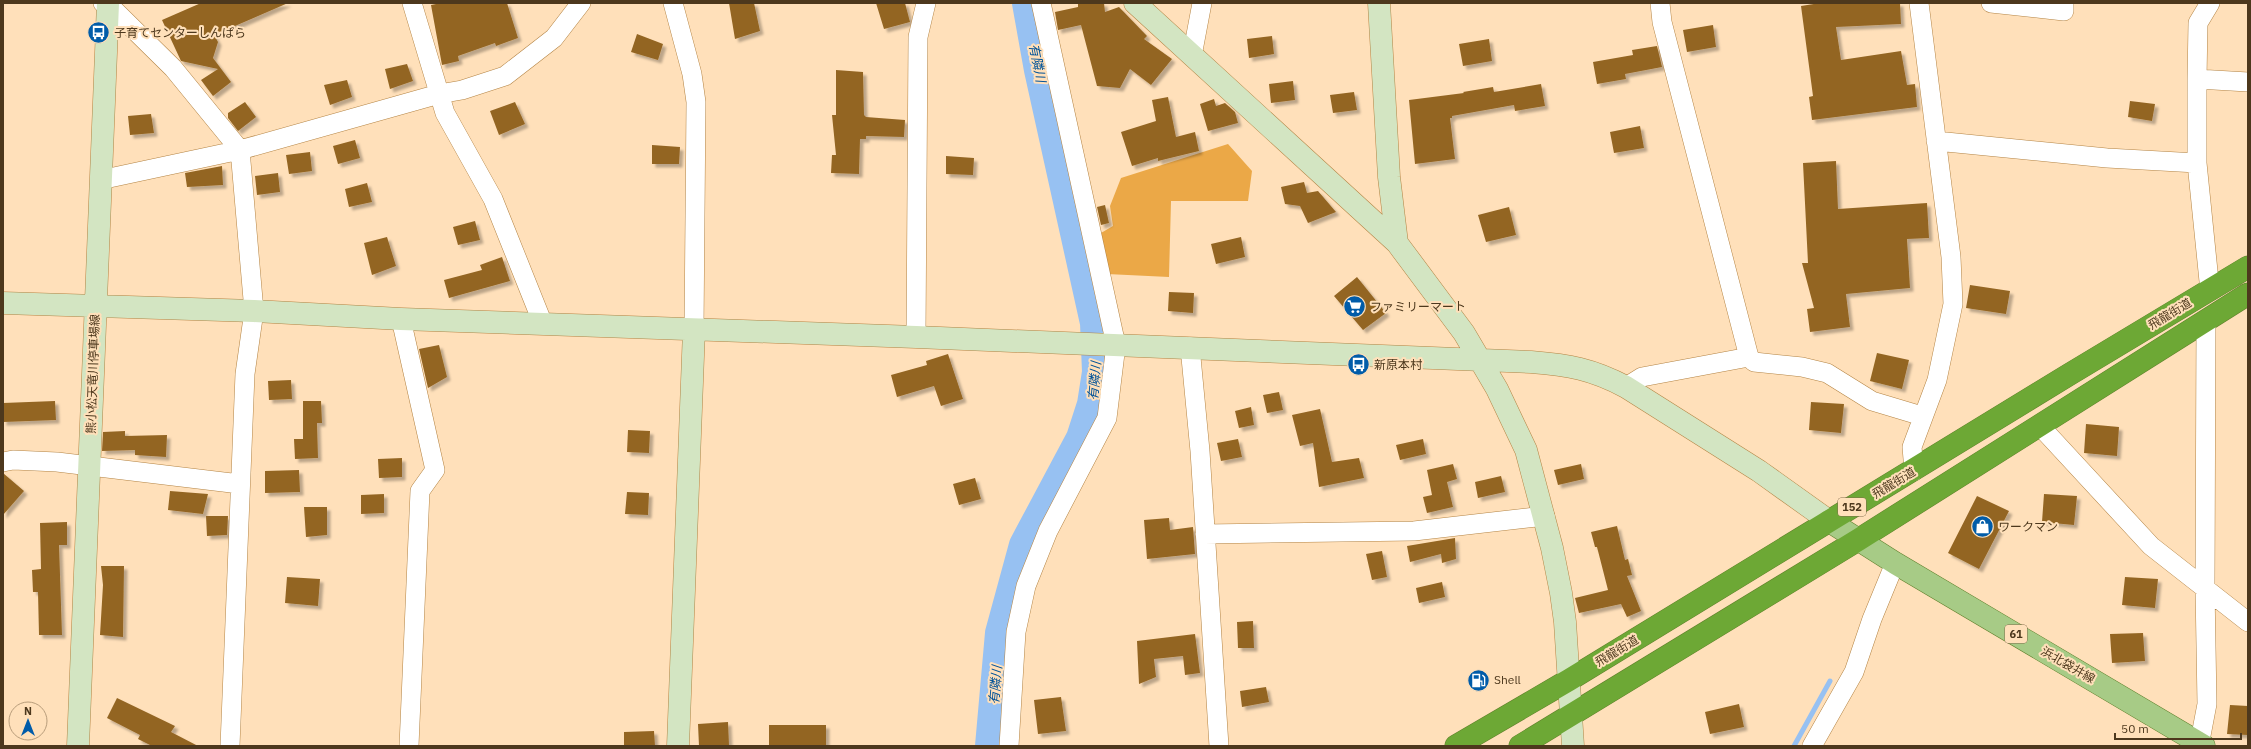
<svg xmlns="http://www.w3.org/2000/svg" width="2251" height="749" viewBox="0 0 2251 749" font-family="'IBM Plex Sans','Noto Sans JP',sans-serif">
	<style>
		.green { fill: #eba847 }
		.lines { fill: none; stroke-linecap: round; stroke-linejoin: round }
		.stream { stroke: #97c1f2; stroke-width: 5 }
		.river { stroke: #97c1f2; stroke-width: 30 }
		.building { fill: #936522; filter: url(#shadow) }
		.street-casing { stroke: #b48444; stroke-width: 20 }
		.secondary-casing { stroke: #b48444; stroke-width: 23 }
		.primary-casing { stroke: #62812d; stroke-width: 23 }
		.highway-casing { stroke: #62812d; stroke-width: 23 }
		.street { stroke: #fff; stroke-width: 19 }
		.secondary { stroke: #d3e5c2; stroke-width: 22 }
		.primary { stroke: #a7cb86; stroke-width: 22 }
		.highway { stroke: #6da835; stroke-width: 22 }
		.labels { text-anchor: middle; stroke-width: 4; stroke-linejoin: round; paint-order: stroke }
		.shield { fill: #ffe0ba; stroke: #826a4c; stroke-width: 1 }
		.shield-label { font-size: 11px; font-weight: bold; fill: #4d381d }
		.poi-label { font-size: 12px; fill: #4d381d; stroke: #ffe0ba; text-anchor: start }
		.street-label { font-size: 12px; fill: #4d381d; stroke: #ffe0ba }
		.water-label { font-size: 13px; font-style: italic; fill: #005298; stroke: #ffe0ba }
	</style>
	<defs>
		<filter id="shadow"><feDropShadow dx="3.5" dy="3.5" stdDeviation="1" flood-color="#0004"/></filter>
	</defs>
	<rect width="100%" height="100%" fill="#ffe0ba"/>
	<path class="green" d="M1228 144 1252 171 1248 201H1171L1169 277 1107 274 1101 233 1113 226 1110 206 1121 178Z"/>
	<g class="lines">
		<path class="stream" d="M1794 746 1830 681"/>
		<path class="river" d="M990 746 1000 633 1024 545 1081 438 1092 404 1097 372 1095 323 1039 70 1027 3"/>
	</g>
	<path class="building" d="M201 3H288L214 35 218 42 213 58 231 82 213 96 201 80 218 69 181 61 162 20Z
		M441 3H507L518 38 496 46 495 43 458 56 459 61 442 65 431 5Z
		M729 3H754L760 31 735 39Z
		M876 3H905L910 22 884 29Z
		M1078 3H1104L1105 12 1119 7 1147 36 1144 39 1172 59 1151 85 1130 69 1120 88 1097 86 1081 25 1058 30 1055 12 1078 7Z
		M1820 3H1900L1901 24 1836 27 1841 60 1901 51 1907 85 1915 84 1917 107 1812 120 1809 97 1813 96 1801 6Z
		M1713 25 1716 47 1687 52 1683 30Z
		M637 34 663 44 658 60 631 52Z
		M1272 36 1274 54 1249 58 1247 39Z
		M1489 39 1492 61 1463 66 1459 44Z
		M1657 46 1662 67 1625 74 1626 79 1597 84 1593 62 1633 55 1632 50Z
		M407 64 413 81 390 89 385 69Z
		M836 70 863 72 864 115 866 117 905 120 904 137 866 136V139H860L859 174 831 173 832 155H836L832 115H836Z
		M347 80 352 97 330 105 324 85Z
		M1293 81 1295 100 1271 103 1269 84Z
		M1541 84 1545 106 1515 111 1514 105 1452 116V118H1450L1455 159 1415 164 1409 100 1464 93 1463 92 1493 87 1494 92Z
		M1354 92 1357 110 1333 113 1330 95Z
		M1168 97 1176 137 1195 132 1199 151 1158 161V158L1132 166 1121 132 1156 121 1152 100Z
		M1214 99 1216 106 1225 103 1235 112 1238 123 1208 131 1200 104Z
		M2130 101 2155 104 2152 121 2128 117Z
		M245 102 256 117 238 131 228 118V113Z
		M515 102 525 124 499 135 490 111Z
		M151 114 154 133 130 135 128 116Z
		M1640 126 1644 148 1614 153 1610 132Z
		M355 140 360 158 338 164 333 146Z
		M652 145 680 147 679 164H652Z
		M310 152 312 171 289 174 286 155Z
		M946 156 974 158 973 175 946 174Z
		M1836 161 1838 209 1927 203 1929 238 1907 239 1910 288 1846 294 1850 327 1810 332 1807 309 1814 308 1802 263H1808L1803 163Z
		M222 166 223 185 187 187 185 173Z
		M278 173 280 192 257 195 255 176Z
		M1304 182 1307 193 1318 191 1336 212 1308 223 1300 206 1285 204 1281 187Z
		M367 183 372 202 349 207 345 189Z
		M1105 205 1109 223 1101 225 1097 207Z
		M1509 207 1516 235 1486 242 1478 215Z
		M475 221 480 240 458 245 453 227Z
		M387 237 396 266 372 275 364 243Z
		M1241 237 1245 257 1216 264 1211 244Z
		M502 257 510 281 449 298 444 280 482 270 480 265Z
		M1357 277 1386 313 1363 330 1334 296Z
		M1970 285 2010 291 2006 314 1966 308Z
		M1169 292 1194 293 1193 313 1168 311Z
		M439 345 447 377 428 388 419 349Z
		M1877 353 1909 360 1902 389 1870 381Z
		M948 354 963 399 941 406 934 386 897 397 891 375 927 365 926 361Z
		M291 380 292 399 269 400 268 381Z
		M1279 392 1283 410 1267 413 1263 395Z
		M55 401 56 420 3 422V403Z
		M303 401H321L322 423H317L318 458 295 459 294 439H303Z
		M1811 402 1844 404 1841 433 1809 430Z
		M1251 407 1254 425 1239 428 1235 411Z
		M1320 409 1332 462 1359 458 1364 478 1319 487 1313 443 1300 446 1292 415Z
		M2086 424 2119 427 2117 456 2084 453Z
		M628 430 650 431 649 453 627 452Z
		M125 431V436L167 435 166 457 135 455V450L102 451 103 432Z
		M1238 439 1242 457 1221 461 1217 443Z
		M1423 439 1426 454 1400 460 1396 445Z
		M402 458V477L379 478 378 459Z
		M1453 464 1457 479 1447 482 1453 507 1427 513 1423 497 1432 495 1427 470Z
		M1581 464 1584 479 1558 485 1554 470Z
		M299 470 300 492 265 493V471Z
		M3 473 24 491 3 515Z
		M1501 476 1505 492 1478 498 1475 482Z
		M975 478 981 499 959 505 953 484Z
		M170 491 208 494 203 514 168 510Z
		M627 492 649 493 648 515 625 514Z
		M384 494V513L361 514V495Z
		M2044 494 2077 496 2074 525 2042 522Z
		M1977 496 2009 511 1979 569 1948 553Z
		M304 507H327V535L306 537Z
		M206 516H228L227 535 207 536Z
		M1169 518 1170 530 1193 527 1195 554 1147 559 1144 520Z
		M67 522V545H59L62 635H39L38 592H33L32 570 41 569 40 523Z
		M1617 526 1625 560 1628 559 1632 575 1627 576 1641 611 1627 617 1621 604 1579 613 1575 598 1608 590 1597 547H1595L1591 532Z
		M1455 538 1456 559 1442 563 1441 554 1410 562 1407 546Z
		M1382 551 1387 577 1372 580 1366 554Z
		M101 566H124L123 637 100 635 103 585Z
		M287 577 320 579 318 606 285 603Z
		M2125 577 2158 579 2155 608 2122 605Z
		M1442 582 1445 597 1419 603 1416 588Z
		M1253 621 1254 648H1238L1237 622Z
		M2143 633 2145 661 2112 663 2110 634Z
		M1195 634 1200 673 1185 675 1183 656 1154 659 1156 677 1139 684 1137 641Z
		M1266 687 1269 702 1242 707 1240 691Z
		M1061 697 1066 731 1038 734 1034 700Z
		M117 698 175 726 171 732 198 746H152L138 739 140 735 107 718Z
		M1739 704 1744 727 1710 734 1705 712Z
		M2230 705 2248 706V735L2227 734Z
		M728 722 729 745 699 746 698 724Z
		M769 725H826V746H769Z
		M654 731 655 746H624V732Z"/>
	<g class="lines">
		<defs>
			<path id="street" d="M412 3 445 113 493 199 543 324
				M673 3 692 74 696 102 694 330
				M1991 3 2064 11V3
				M1192 56 1202 3
				M2197 79 2248 82
				M1936 141 2107 158 2197 163
				M100 180 240 150 173 68 108 4 103 3
				M2210 291 2197 163V79L2198 23 2210 3
				M401 319 435 470 420 491 409 746
				M916 337 918 37 926 3
				M1190 347 1200 451 1219 746
				M1749 357 1754 362 1802 367 1827 373 1872 401 1922 416
				M1626 387 1642 377 1749 357 1662 22 1660 3
				M2040 426 2151 546 2248 622
				M3 462 13 460 57 462 240 484
				M1914 471 1912 447 1937 380 1953 304 1951 257 1919 3
				M1205 534 1414 531 1545 516
				M230 746 245 374 254 311 240 150 439 94 462 90 505 76 554 38 581 3
				M1009 746 1016 632 1026 586 1048 531 1107 418 1116 345 1041 3
				M1812 746 1854 672 1872 619 1895 563
				M2199 746 2207 704 2205 588 2206 320"/>
			<path id="secondary" d="M1135 3 1397 243
				M1379 3 1389 177 1397 243 1464 333 1497 389 1526 450 1552 548 1561 593 1565 622 1573 746
				M3 303 254 311 401 319 916 337 1531 362C1569 365 1592 369 1626 387L1759 471 1829 521
				M78 746 108 3
				M678 746 694 330"/>
			<path id="primary" d="M1829 521 1895 563 2204 746"/>
			<path id="highway" d="M1456 746 1569 680 2070 374 2248 267
				M1520 746 1858 540 2248 294"/>
		</defs>
		<use href="#street" class="street-casing"/>
		<use href="#secondary" class="secondary-casing"/>
		<use href="#primary" class="primary-casing"/>
		<use href="#highway" class="highway-casing"/>
		<use href="#street" class="street"/>
		<use href="#secondary" class="secondary"/>
		<use href="#primary" class="primary"/>
		<use href="#highway" class="highway"/>
	</g>
	<defs>
		<symbol id="bus-disc" viewBox="-11 -11 22 22"><circle r="9.5" fill="#015ca9" stroke="#ffe0ba"/><path d="M-5-6H5V4H4V6H2V4H-2V6H-4V4H-5ZM-3.5-4V0h7V-4ZM-3.5 1.2v1.5H-2V1.2ZM2 1.2v1.5H3.5V1.2Z" fill="#fff"/></symbol>
		<symbol id="supermarket-disc" viewBox="-11 -11 22 22"><circle r="9.5" fill="#015ca9" stroke="#ffe0ba"/><path d="M-6-5.5h2.5l.6 2H6L4.5 2H-2.5L-4.4-4H-6ZM-1.5 3.2a1.3 1.3 0 1 0 .1 0ZM3 3.2a1.3 1.3 0 1 0 .1 0Z" fill="#fff"/></symbol>
		<symbol id="shop-disc" viewBox="-11 -11 22 22"><circle r="9.5" fill="#015ca9" stroke="#ffe0ba"/><path d="M-5-2.5h2.3a2.7 3.5 0 0 1 5.4 0H5L5.5 6h-11ZM-1.5-2.5h3a1.5 2.3 0 0 0-3 0Z" fill="#fff"/></symbol>
		<symbol id="fuel-disc" viewBox="-11 -11 22 22"><circle r="9.5" fill="#015ca9" stroke="#ffe0ba"/><path d="M-5.5-6h7V0h2V4h1.3V-2.5L3-4.5l.8-.8L6-3V5H2.5V1h-1V6h-7ZM-4.2-4.7v3.2H.2V-4.7Z" fill="#fff"/></symbol>
	</defs>
	<g fill-rule="evenodd">
		<use href="#bus-disc" x="86" y="20" width="25" height="25"/>
		<use href="#supermarket-disc" x="1342" y="294" width="25" height="25"/>
		<use href="#bus-disc" x="1346" y="352" width="25" height="25"/>
		<use href="#shop-disc" x="1970" y="514" width="25" height="25"/>
		<use href="#fuel-disc" x="1466" y="668" width="25" height="25"/>
	</g>
	<g class="labels">
		<g class="shield">
			<rect x="1838" y="498" width="28" height="18" rx="3"/>
			<rect x="2005" y="625" width="22" height="18" rx="3"/>
		</g>
		<g class="shield-label">
			<text x="1852" y="511">152</text>
			<text x="2016" y="638">61</text>
		</g>
		<g class="poi-label">
			<text x="114" y="37">子育てセンターしんぱら</text>
			<text x="1370" y="311">ファミリーマート</text>
			<text x="1374" y="369">新原本村</text>
			<text x="1998" y="531">ワークマン</text>
			<text x="1494" y="684">Shell</text>
		</g>
		<g class="street-label">
			<text transform="translate(2170 314) rotate(-31)" y="4">飛龍街道</text>
			<text transform="translate(93 374) rotate(-88)" y="4">熊小松天竜川停車場線</text>
			<text transform="translate(1894 483) rotate(-31)" y="4">飛龍街道</text>
			<text transform="translate(1617 651) rotate(-31)" y="4">飛龍街道</text>
			<text transform="translate(2068 665) rotate(30)" y="4">浜北袋井線</text>
		</g>
		<g class="water-label">
			<text transform="translate(1038 63) rotate(79)" y="5">有隣川</text>
			<text transform="translate(1094 381) rotate(-85)" y="5">有隣川</text>
			<text transform="translate(995 685) rotate(-85)" y="5">有隣川</text>
		</g>
	</g>
	<rect width="2251" height="749" fill="none" stroke="#4d381d" stroke-width="8"/>
	<g transform="translate(28 721)"><circle r="19" fill="#ffe0ba" stroke="#b89d7b"/>
	<path d="M0-3L7 15L0 10L-7 15Z" fill="#015ca9"/>
	<text y="-6" font-size="11" font-weight="bold" text-anchor="middle" fill="#4d381d">N</text>
	</g>
	<path d="M2115 733v6h126v-6" fill="none" stroke="#4d381d" stroke-width="2"/>
	<text x="2121" y="733" font-size="12" fill="#4d381d" stroke="#ffe0ba" stroke-width="3" paint-order="stroke">50 m</text>
</svg>
